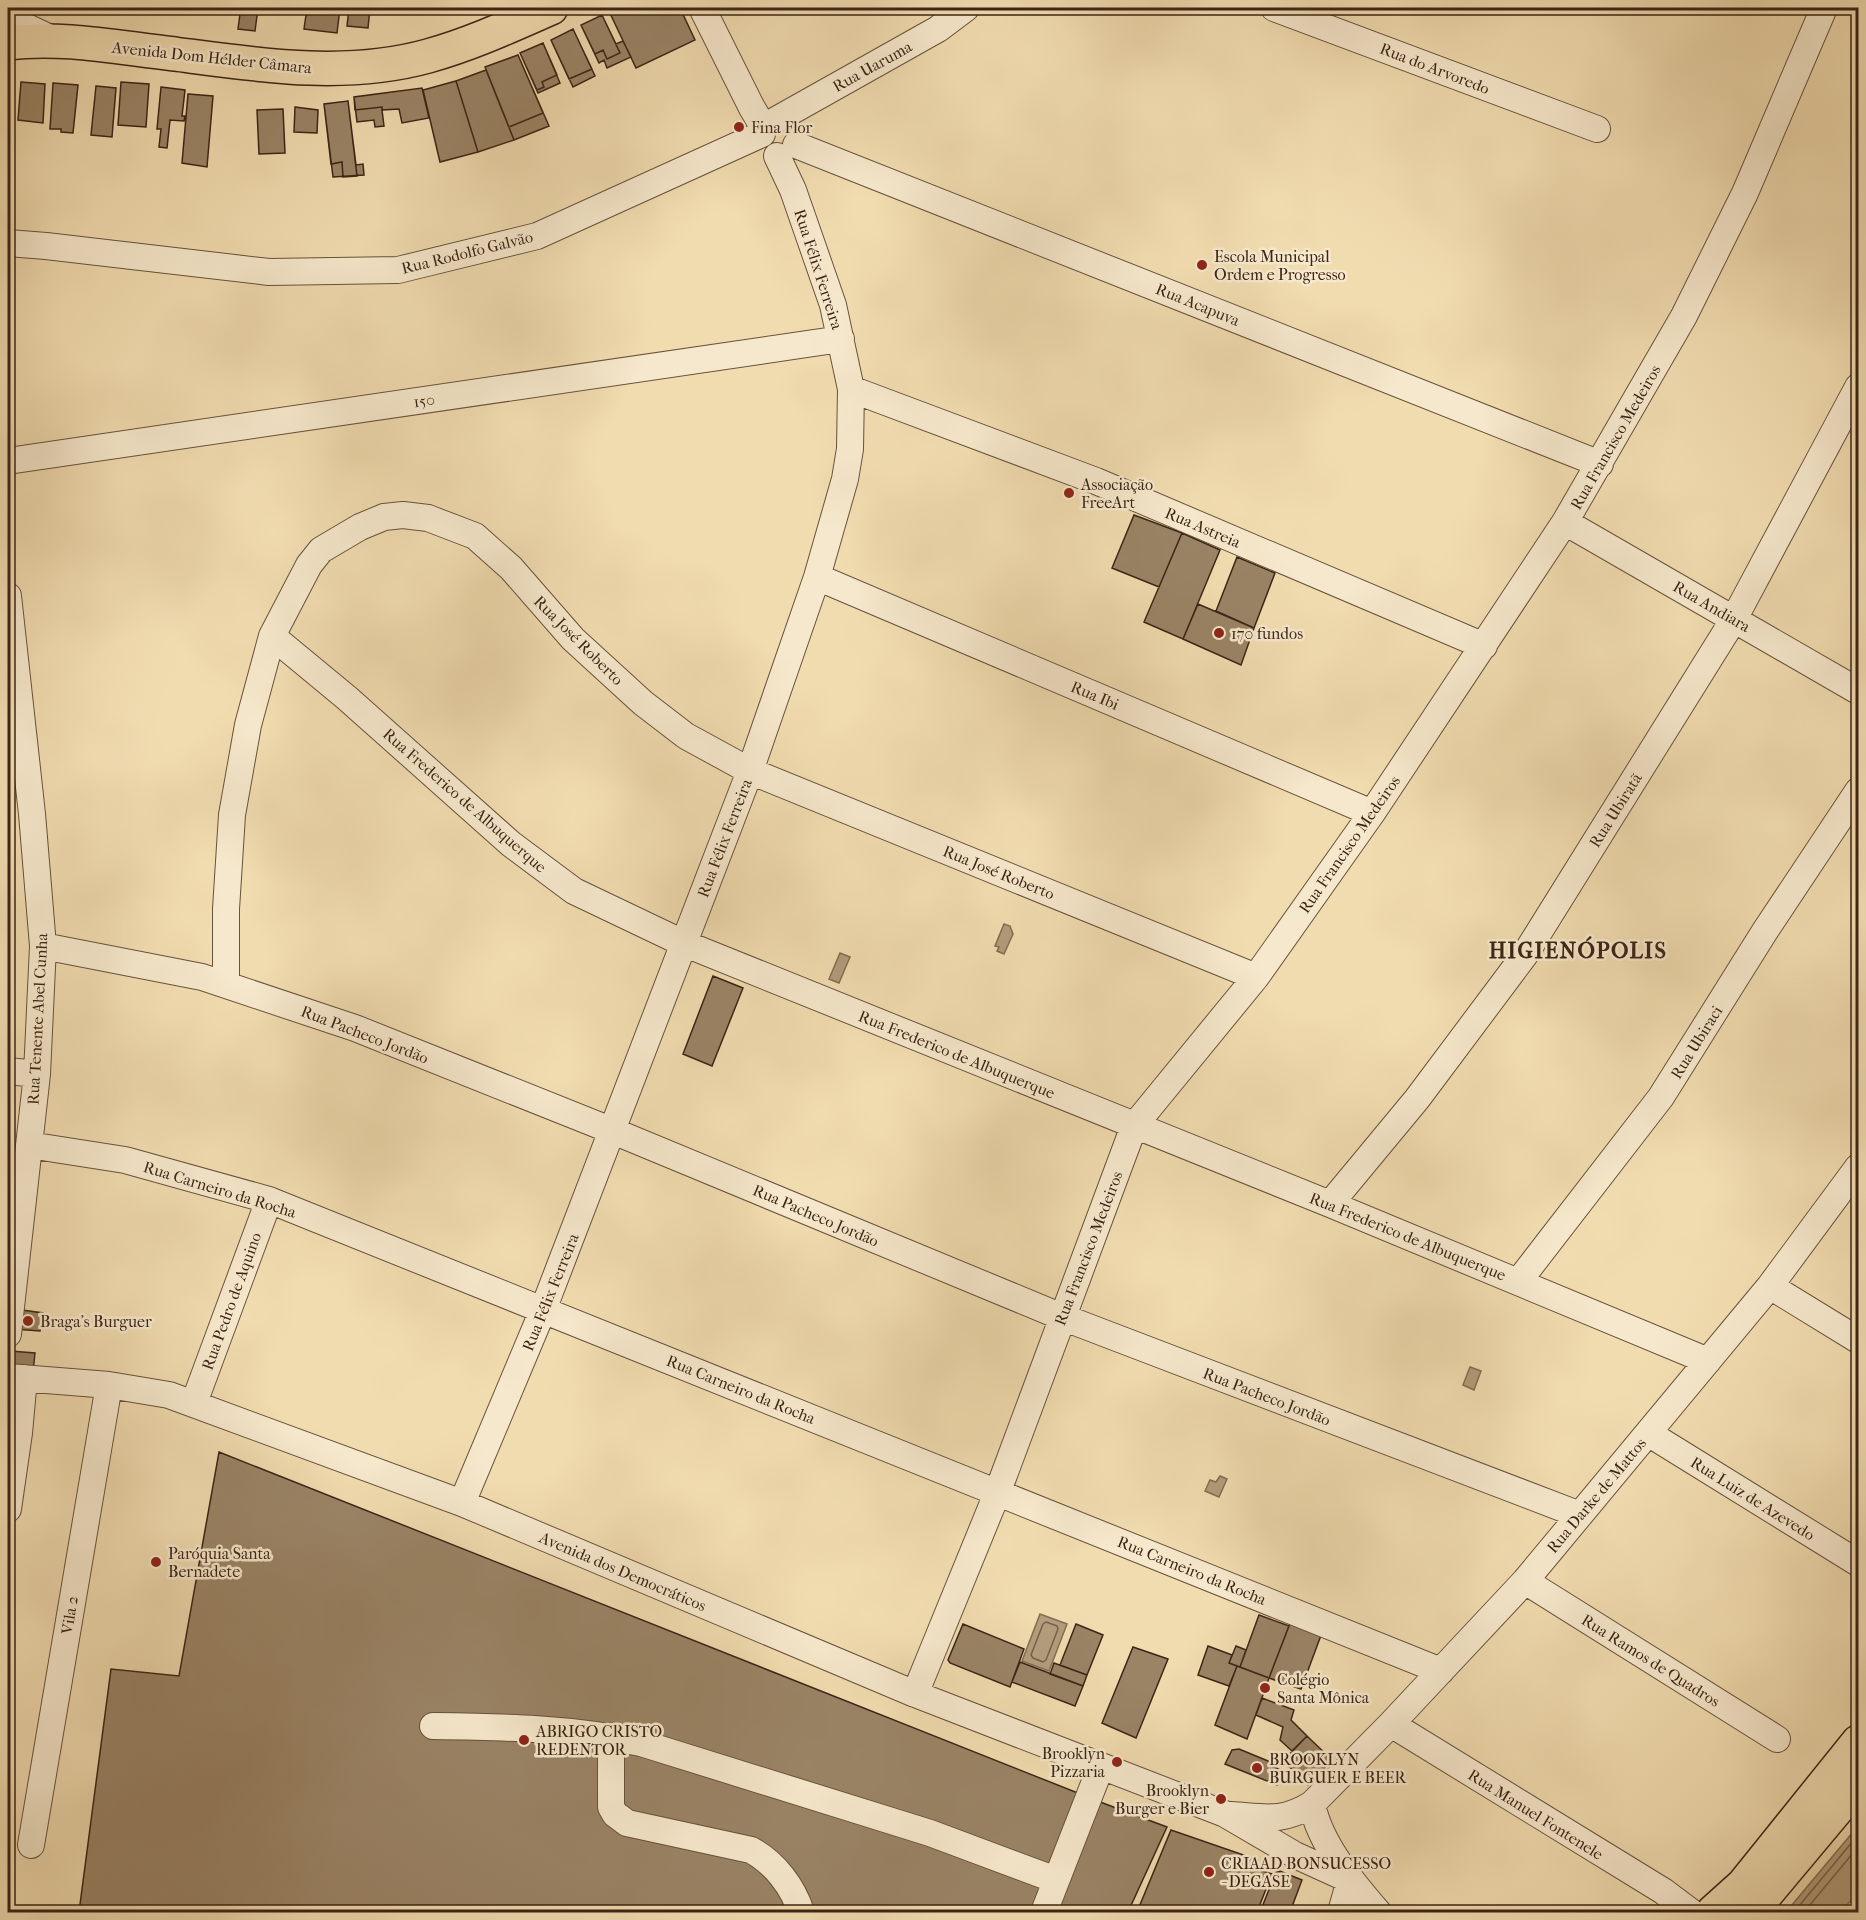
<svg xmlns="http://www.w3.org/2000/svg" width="1866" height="1920" viewBox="0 0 1866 1920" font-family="'IM FELL French Canon',serif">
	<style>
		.water { fill: #b39d7c; stroke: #836d53; stroke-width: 1.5 }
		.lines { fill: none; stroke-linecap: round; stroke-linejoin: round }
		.shore { stroke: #776049; stroke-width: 1.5 }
		.building { fill: #9a8466; stroke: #3b2416; stroke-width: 1.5 }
		.minor-casing { stroke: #68523c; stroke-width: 28 }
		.major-casing { stroke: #3b2416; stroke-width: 36 }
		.highway-casing { stroke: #3b2416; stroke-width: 36 }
		.minor { stroke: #f6e8cc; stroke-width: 26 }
		.major { stroke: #f1dcb0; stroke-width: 33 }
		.highway { stroke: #f1dcb0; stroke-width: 33 }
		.poi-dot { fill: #8f2418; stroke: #f6e8cc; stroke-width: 2 }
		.labels { text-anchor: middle; stroke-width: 5; stroke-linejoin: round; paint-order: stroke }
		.street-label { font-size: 16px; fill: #3b2416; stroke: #f6e8cc }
		.poi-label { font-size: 16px; fill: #3b2416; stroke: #f6e8cc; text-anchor: start }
		.district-label { font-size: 22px; font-weight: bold; letter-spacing: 1.5px; fill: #3b2416; stroke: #f6e8cc }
	</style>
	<rect width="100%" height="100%" fill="#f1dcb0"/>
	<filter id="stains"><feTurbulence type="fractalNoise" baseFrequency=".00333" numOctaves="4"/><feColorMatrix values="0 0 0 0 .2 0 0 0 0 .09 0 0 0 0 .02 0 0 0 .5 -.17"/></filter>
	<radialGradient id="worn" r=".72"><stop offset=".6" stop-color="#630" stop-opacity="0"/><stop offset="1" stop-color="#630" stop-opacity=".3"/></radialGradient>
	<path class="water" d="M1004 924 1010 926 1013 934 1004 954 997 951 999 947 995 946Z
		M840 953 850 957 839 983 829 979Z
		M1470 1367 1481 1371 1474 1390 1463 1385Z
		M1220 1476 1227 1479 1219 1497 1205 1491 1210 1480 1216 1482Z
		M1040 1614 1067 1624 1049 1671 1022 1661Z
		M1858 1826V1892L1841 1912H1786Z"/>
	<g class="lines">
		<path class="shore" d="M1046 1622 1057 1626 1058 1629 1046 1660 1043 1662 1033 1658 1031 1655 1043 1624Z
			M1794 1912 1858 1835
			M1804 1912 1858 1847"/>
	</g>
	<path class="building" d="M220 8H258L255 31 238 29 240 14 220 12Z
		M307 8H340L337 33 304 29Z
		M349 8H370L368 28 347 26Z
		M612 8H680L695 40 636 68 608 9Z
		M602 15 620 53 607 59 603 50 595 54 581 25Z
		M602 15 616 44 623 41 631 57 607 68 604 60 599 63 581 25Z
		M573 29 595 76 573 87 551 40Z
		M573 29 592 69 569 79 551 40Z
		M543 43 557 75 542 82 544 87 537 90 520 53Z
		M543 43 560 83 538 93 520 53Z
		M518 55 543 113 509 127 485 67Z
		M518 55 549 126 514 140 485 67Z
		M486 70 514 140 478 152 456 81Z
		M456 81 478 152 440 162 423 90Z
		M21 82 45 84 43 123 18 120Z
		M121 82 149 84 146 127 118 125Z
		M53 83 78 85 73 133 61 132V129H50Z
		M96 86 116 88 112 137 91 135Z
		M161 87 185 90 182 116H185L184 121 170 120 167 148 159 147 161 129H157Z
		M422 88 429 118 402 123 399 109 382 110 384 126 375 127 374 120 357 122 354 97Z
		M422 88 429 118 402 123 399 109 382 110V107L355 110 354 97Z
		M188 94 213 96 207 167 182 163Z
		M348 101 357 176 343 177 342 162 331 164 324 104Z
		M348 101 356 165 363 164 364 175 333 177 324 104Z
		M295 107 318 110 317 133 294 132Z
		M283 109 285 153 259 154 257 110Z
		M1134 515 1182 533 1159 587 1112 568Z
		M1182 533 1220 550 1183 639 1144 622Z
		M1237 557 1275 573 1254 628 1216 611Z
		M1198 604 1254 628 1241 665 1183 639Z
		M713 976 743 988 712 1066 683 1054Z
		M15 1309 43 1313 40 1331 14 1329Z
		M10 1351 35 1353 33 1372 9 1371Z
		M219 1452 1108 1805 1167 1827 1128 1912H79L111 1669 179 1676Z
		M1259 1615 1289 1626 1269 1678 1240 1667Z
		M1292 1618 1323 1630 1301 1689 1269 1678Z
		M963 1624 1024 1649 1010 1687 950 1663 948 1660Z
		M1076 1624 1103 1635 1087 1675 1060 1665Z
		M1208 1646 1232 1655 1229 1663 1237 1666 1229 1686 1198 1675Z
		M1236 1646 1246 1650 1240 1667 1229 1663Z
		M1133 1647 1168 1659 1136 1738 1102 1723Z
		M1020 1662 1083 1686 1075 1706 1012 1682Z
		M1054 1663 1087 1675 1083 1686 1050 1674Z
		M1237 1666 1269 1678 1247 1739 1215 1725Z
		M1262 1698 1294 1710 1291 1720 1307 1736 1292 1751 1280 1740 1283 1727 1256 1715Z
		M1307 1736 1332 1760 1308 1785 1283 1761Z
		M1239 1749 1273 1763 1271 1766 1283 1771 1277 1785 1225 1764 1232 1750Z
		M1171 1830 1258 1860 1257 1869 1272 1874 1257 1912H1137Z
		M1277 1870 1302 1880 1290 1912H1260Z"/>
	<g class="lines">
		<defs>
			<path id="minor" d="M702 8 752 108 764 128
				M1274 8 1597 129
				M8 18 54 40
				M776 120 938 29 966 8
				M796 145 1600 464
				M8 243 46 246 269 272 398 270 537 236 762 134
				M851 389 1096 481 1484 646
				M8 461 841 339
				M1565 522 1858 691
				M817 577 1372 813
				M8 596 32 814 43 946 37 1074 8 1334
				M272 636 347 698 511 844 574 891 683 943 1330 1204 1708 1361
				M43 946 202 977 355 1028 613 1131 1062 1317 1580 1515
				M226 983V909L232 815 248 725 272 636 309 565 321 550 360 527 384 517 403 515 428 518 475 536 511 568 573 639 643 703 686 736 750 771 1256 977
				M8 1071 37 1074
				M29 1145 125 1160 269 1200 1441 1671
				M1330 1204 1417 1099 1524 956 1734 619 1858 387
				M1518 1282 1661 1097 1765 931 1858 791
				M1770 1286 1858 1340
				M8 1377 109 1385 169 1395 462 1503 915 1694 1225 1814 1295 1855 1350 1880
				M194 1403 269 1200
				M1648 1433 1858 1563
				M462 1503 543 1310 750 771 817 577 845 479 850 449 851 389 833 305 793 190 777 156
				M8 1509 19 1433 24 1378
				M1525 1581 1777 1739
				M915 1694 998 1491 1134 1126 1256 977 1372 813 1565 522 1684 316 1745 193 1824 8
				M1391 1724 1663 1891 1691 1912
				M433 1726C503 1727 572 1728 641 1743L930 1833 1056 1880
				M611 1736V1807L615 1814 627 1823 751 1850C775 1863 793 1887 801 1912
				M1312 1804C1320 1844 1352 1882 1378 1912
				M1231 1815C1264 1817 1282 1823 1312 1804L1391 1724 1525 1581 1770 1286 1858 1167
				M31 1845 109 1385
				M1044 1912 1101 1766
				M1341 1912 1350 1880"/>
			<path id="major" d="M8 43C63 36 119 48 175 54 258 65 345 79 428 56 471 44 510 26 551 8"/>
			<path id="highway" d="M1713 1912 1743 1885 1858 1742
				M1751 1912 1858 1784"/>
		</defs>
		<use href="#minor" class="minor-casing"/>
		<use href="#major" class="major-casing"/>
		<use href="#highway" class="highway-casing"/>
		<use href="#minor" class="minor"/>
		<use href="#major" class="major"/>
		<use href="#highway" class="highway"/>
	</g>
	<g class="poi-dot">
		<circle cx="739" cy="127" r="6"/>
		<circle cx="1202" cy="265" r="6"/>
		<circle cx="1069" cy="493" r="6"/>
		<circle cx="1219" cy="633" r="6"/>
		<circle cx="28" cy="1321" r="6"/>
		<circle cx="156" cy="1562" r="6"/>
		<circle cx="1265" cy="1688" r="6"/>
		<circle cx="524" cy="1740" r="6"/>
		<circle cx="1117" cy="1762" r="6"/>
		<circle cx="1257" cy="1768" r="6"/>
		<circle cx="1221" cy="1799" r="6"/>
		<circle cx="1209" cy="1872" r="6"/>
	</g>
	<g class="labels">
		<g class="street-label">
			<text transform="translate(212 57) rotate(6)" y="6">Avenida Dom Hélder Câmara</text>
			<text transform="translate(872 66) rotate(-29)" y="6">Rua Uaruma</text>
			<text transform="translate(1435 68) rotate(21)" y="6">Rua do Arvoredo</text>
			<text transform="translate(467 252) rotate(-14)" y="6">Rua Rodolfo Galvão</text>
			<text transform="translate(819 269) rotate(72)" y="6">Rua Félix Ferreira</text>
			<text transform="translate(1198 304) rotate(22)" y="6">Rua Acapuva</text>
			<text transform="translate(424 400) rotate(-8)" y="6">150</text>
			<text transform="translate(1615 437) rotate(-60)" y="6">Rua Francisco Medeiros</text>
			<text transform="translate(1203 527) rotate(23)" y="6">Rua Astreia</text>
			<text transform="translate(1712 606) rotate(30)" y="6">Rua Andiara</text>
			<text transform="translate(579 640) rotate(45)" y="6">Rua José Roberto</text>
			<text transform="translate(1095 695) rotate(23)" y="6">Rua Ibi</text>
			<text transform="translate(465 800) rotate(41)" y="6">Rua Frederico de Albuquerque</text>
			<text transform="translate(1615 810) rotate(-58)" y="6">Rua Ubiratã</text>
			<text transform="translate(724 838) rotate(-69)" y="6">Rua Félix Ferreira</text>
			<text transform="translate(1349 844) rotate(-55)" y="6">Rua Francisco Medeiros</text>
			<text transform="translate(999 872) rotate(22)" y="6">Rua José Roberto</text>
			<text transform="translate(37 1019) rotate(-87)" y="6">Rua Tenente Abel Cunha</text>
			<text transform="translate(365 1034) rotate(21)" y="6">Rua Pacheco Jordão</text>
			<text transform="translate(1696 1042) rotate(-58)" y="6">Rua Ubiraci</text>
			<text transform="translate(957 1054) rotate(22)" y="6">Rua Frederico de Albuquerque</text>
			<text transform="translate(220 1189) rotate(17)" y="6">Rua Carneiro da Rocha</text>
			<text transform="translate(816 1215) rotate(23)" y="6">Rua Pacheco Jordão</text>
			<text transform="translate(1408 1236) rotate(22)" y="6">Rua Frederico de Albuquerque</text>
			<text transform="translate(1088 1248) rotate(-69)" y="6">Rua Francisco Medeiros</text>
			<text transform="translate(550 1292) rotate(-68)" y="6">Rua Félix Ferreira</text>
			<text transform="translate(231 1301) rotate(-70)" y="6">Rua Pedro de Aquino</text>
			<text transform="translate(741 1389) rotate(22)" y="6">Rua Carneiro da Rocha</text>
			<text transform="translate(1267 1396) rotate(21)" y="6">Rua Pacheco Jordão</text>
			<text transform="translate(1596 1495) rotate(-50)" y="6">Rua Darke de Mattos</text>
			<text transform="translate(1753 1498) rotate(32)" y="6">Rua Luiz de Azevedo</text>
			<text transform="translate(1192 1570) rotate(22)" y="6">Rua Carneiro da Rocha</text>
			<text transform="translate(623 1571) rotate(23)" y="6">Avenida dos Democráticos</text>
			<text transform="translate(69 1615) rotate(-81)" y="6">Vila 2</text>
			<text transform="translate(1651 1660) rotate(32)" y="6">Rua Ramos de Quadros</text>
			<text transform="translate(1536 1814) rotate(32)" y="6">Rua Manuel Fontenele</text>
		</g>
		<g class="poi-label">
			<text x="751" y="133">Fina Flor</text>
			<text x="1214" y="262">Escola Municipal<tspan x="1214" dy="18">Ordem e Progresso</tspan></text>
			<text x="1081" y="490">Associação<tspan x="1081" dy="18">FreeArt</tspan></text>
			<text x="1231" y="639">170 fundos</text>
			<text x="40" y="1327">Braga's Burguer</text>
			<text x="168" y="1559">Paróquia Santa<tspan x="168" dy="18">Bernadete</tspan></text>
			<text x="1277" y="1685">Colégio<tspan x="1277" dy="18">Santa Mônica</tspan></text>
			<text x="536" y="1737">ABRIGO CRISTO<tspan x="536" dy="18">REDENTOR</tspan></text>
			<text x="1105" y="1759" text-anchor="end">Brooklyn<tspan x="1105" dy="18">Pizzaria</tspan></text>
			<text x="1269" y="1765">BROOKLYN<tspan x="1269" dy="18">BURGUER E BEER</tspan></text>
			<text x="1209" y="1796" text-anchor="end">Brooklyn<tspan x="1209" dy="18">Burger e Bier</tspan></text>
			<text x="1221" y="1869">CRIAAD BONSUCESSO<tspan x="1221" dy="18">- DEGASE</tspan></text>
		</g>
		<g class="district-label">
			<text x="1578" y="958">HIGIENÓPOLIS</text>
		</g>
	</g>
	<rect width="1866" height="1920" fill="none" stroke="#f1dcb0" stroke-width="30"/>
	<rect x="9" y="9" width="1848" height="1902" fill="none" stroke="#3b2416" stroke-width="3"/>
	<rect x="15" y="15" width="1836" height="1890" fill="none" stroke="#3b2416" stroke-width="1.5"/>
	<rect width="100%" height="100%" filter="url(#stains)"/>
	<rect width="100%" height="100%" fill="url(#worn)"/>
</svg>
